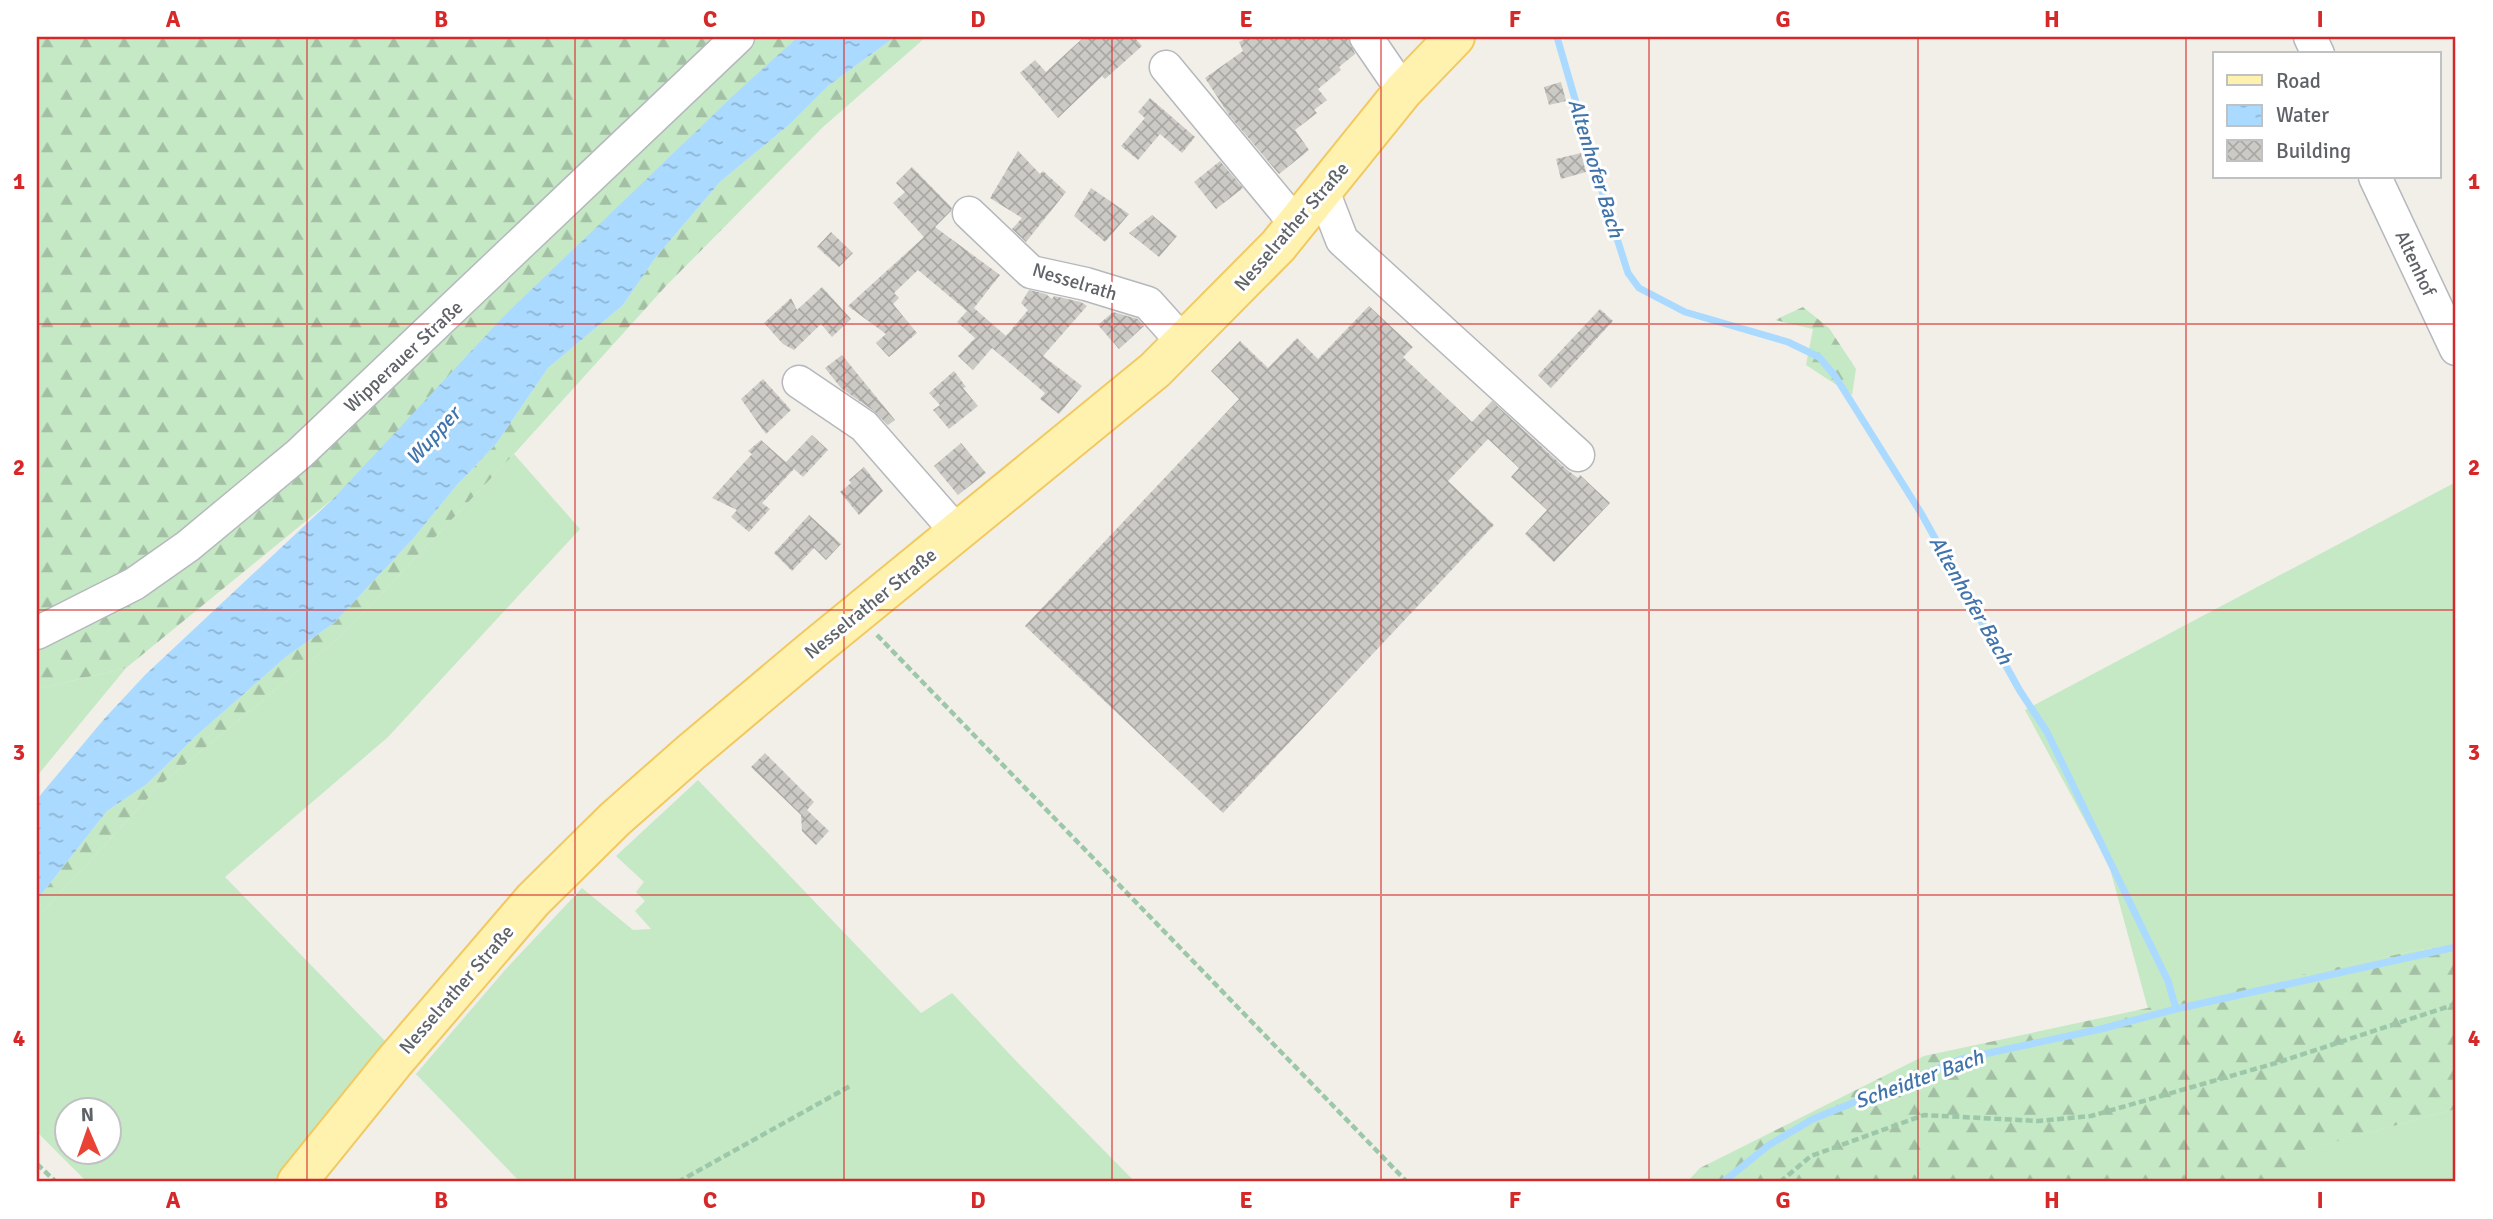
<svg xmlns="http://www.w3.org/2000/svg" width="2493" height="1219" viewBox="0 0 2493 1219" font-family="Signika,sans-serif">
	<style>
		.grass { fill: #c5e8c5; fill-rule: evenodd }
		.forest { fill: url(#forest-firs) }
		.water { fill: url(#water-ripples) }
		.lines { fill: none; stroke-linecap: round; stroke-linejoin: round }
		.stream { stroke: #aadaff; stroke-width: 7 }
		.building { fill: url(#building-cross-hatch) }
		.minor-casing { stroke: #b5b8bc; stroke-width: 35 }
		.major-casing { stroke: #f2c960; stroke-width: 42 }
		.path { stroke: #9cc7a9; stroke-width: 4.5; stroke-dasharray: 7 3.5; stroke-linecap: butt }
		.minor { stroke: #fff; stroke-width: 32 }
		.major { stroke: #fff2af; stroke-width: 38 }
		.grid { fill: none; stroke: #d62828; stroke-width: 2; stroke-opacity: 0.55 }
		.labels { text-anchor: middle; stroke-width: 6; stroke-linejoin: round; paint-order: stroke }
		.street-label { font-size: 19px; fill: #5f6368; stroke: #fff }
		.water-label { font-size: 21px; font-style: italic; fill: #4174aa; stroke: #fff }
		.neatline { fill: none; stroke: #d62828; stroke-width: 2.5 }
		.grid-label { font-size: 23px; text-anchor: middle; font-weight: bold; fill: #d62828 }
	</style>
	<defs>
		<pattern id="forest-firs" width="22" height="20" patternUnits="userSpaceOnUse" patternTransform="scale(1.75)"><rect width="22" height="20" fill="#c5e8c5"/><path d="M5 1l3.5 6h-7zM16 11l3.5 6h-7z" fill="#a3c0a4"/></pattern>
		<pattern id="water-ripples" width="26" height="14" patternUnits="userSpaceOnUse" patternTransform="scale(1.75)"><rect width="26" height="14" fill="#aadaff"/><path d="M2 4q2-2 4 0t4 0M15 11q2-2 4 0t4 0" fill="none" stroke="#8eb4d2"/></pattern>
		<pattern id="building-cross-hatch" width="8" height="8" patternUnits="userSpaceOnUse" patternTransform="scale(1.75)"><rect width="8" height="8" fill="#cccac5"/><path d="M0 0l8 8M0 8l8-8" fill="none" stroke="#a9a8a4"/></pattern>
	</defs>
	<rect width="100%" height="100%" fill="#f1efe8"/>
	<path class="grass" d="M514 454 580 529 388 737 225 877 388 1044 279 1182H87L37 1132V918L160 785 342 635ZM66 1110H108V1152H66Z
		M2456 482V945L2418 950 2148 1009 2109 865 2025 710Z
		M126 668 37 776V689Z
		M698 780 921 1013 952 993 1019 1064 1135 1182H520L416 1074 505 970 582 888 633 930 651 929 635 911 645 901 636 892 644 882 616 856Z
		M2456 1109V1182H2298L2281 1156Z"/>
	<path class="forest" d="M37 37H810L334 498 126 668 37 689Z
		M895 37H926L823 127 665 287 514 454 342 635 160 785 37 918V900L107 811 147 784 196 736 287 656 334 623 412 540 457 485 496 444 548 368 623 305 656 257 720 182 790 124 828 86Z
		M1803 307 1829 328 1856 369 1852 395 1806 365 1813 329 1775 320Z
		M2456 945V1109L2282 1156 2298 1182H1687L1700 1168 1924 1056 2418 950Z"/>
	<path class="water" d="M798 37H895L828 86 790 124 720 182 656 257 623 305 548 368 496 444 457 485 412 540 334 623 287 656 196 736 147 784 107 811 37 900V799L105 718 145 675 334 498 505 315 735 94Z"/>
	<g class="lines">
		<path class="stream" d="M1557 37 1599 182 1628 273 1639 288 1685 312 1788 342 1819 357 1835 376 1921 513 2020 691 2047 732 2168 981 2176 1009
			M1723 1182 1769 1145 1813 1119 1961 1059 2101 1029 2176 1009 2456 947"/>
	</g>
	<path class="building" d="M1084 37H1134L1142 46 1105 79 1102 76 1058 118 1020 73 1035 60 1046 72Z
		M1248 37H1348L1355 54 1339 67 1341 70 1318 89 1327 100 1314 110 1317 113 1295 130 1309 150 1279 174 1229 115 1205 78 1243 51 1239 42Z
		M1561 82 1566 101 1549 105 1544 87Z
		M1150 98 1195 137 1182 153 1160 134 1138 160 1121 146 1145 118 1138 112Z
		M1018 151 1040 174 1043 171 1066 192 1026 242 1012 229 1022 218 990 198Z
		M1581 153 1586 172 1561 179 1556 159Z
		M1220 161 1243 188 1216 209 1194 182Z
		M912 167 952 208 951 211 935 227 1000 275 974 308 1006 336 1028 310 1021 303 1029 290 1046 294 1052 299 1054 296 1081 302 1087 306 1043 356 1082 386 1059 414 1040 399 1045 393 992 348 973 370 958 356 975 338 957 322 967 311 918 270 894 293 899 298 893 304 917 333 889 357 876 343 886 334 848 306 924 237 893 203 905 192 896 183Z
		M1091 188 1129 214 1105 242 1074 216Z
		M1152 215 1177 236 1159 257 1129 233Z
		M831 232 853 253 839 267 817 247Z
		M822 287 851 319 832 337 821 324 794 350 783 344 764 323 791 298 797 310Z
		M1369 306 1413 347 1403 357 1472 422 1492 401 1566 469 1578 478 1580 475 1610 503 1554 562 1525 534 1547 510 1511 477 1519 468 1488 439 1448 481 1494 525 1223 813 1025 626 1239 399 1211 371 1240 341 1268 368 1297 338 1318 359Z
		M1600 309 1613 321 1551 388 1538 375Z
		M1113 312 1138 319 1144 326 1119 349 1098 325Z
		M842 355 895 420 888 425 874 411 841 388 825 368Z
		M954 371 966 387 963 388 978 406 949 429 933 410 940 405 929 393Z
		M763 379 791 410 766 434 741 399Z
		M812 435 828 450 803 477 794 469 762 503 770 509 749 532 731 517 737 510 712 498 752 454 748 451 761 440 788 464 786 462Z
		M961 443 986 473 958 495 934 466Z
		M864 467 883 491 859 515 840 492 851 483 849 480Z
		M809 515 841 544 826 560 814 548 792 571 774 553Z
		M765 753 814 802 807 810 829 831 816 845 802 831 801 815 751 767Z"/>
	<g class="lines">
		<defs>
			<path id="minor" d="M1366 37 1403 91
				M2310 37 2318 54
				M1166 67 1296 224
				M2375 177 2456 349
				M1323 191 1342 240 1578 455
				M969 213 1031 272 1086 284 1148 303 1183 342
				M799 382 864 426 957 532
				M37 633 134 584 188 546 299 454 738 37"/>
			<path id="major" d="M297 1182 394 1062 533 900 615 819 690 753 810 652 1155 370 1278 246 1403 91 1455 37"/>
		</defs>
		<use href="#minor" class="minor-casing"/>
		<use href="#major" class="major-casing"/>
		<path class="path" d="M877 635 1407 1182
			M37 1164 56 1182
			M678 1182 852 1085
			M1780 1182 1811 1156 1924 1115 2038 1121 2091 1116 2276 1063 2456 1004"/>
		<use href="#minor" class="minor"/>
		<use href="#major" class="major"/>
	</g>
	<path class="grid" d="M307 37V1182M575 37V1182M844 37V1182M1112 37V1182M1381 37V1182M1649 37V1182M1918 37V1182M2186 37V1182M37 324H2456M37 610H2456M37 895H2456"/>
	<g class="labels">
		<g class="street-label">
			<text transform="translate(1291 226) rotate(-49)" y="7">Nesselrather Straße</text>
			<text transform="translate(2416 263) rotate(65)" y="7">Altenhof</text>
			<text transform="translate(1075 281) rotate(17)" y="7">Nesselrath</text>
			<text transform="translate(403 356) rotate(-43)" y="7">Wipperauer Straße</text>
			<text transform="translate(870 603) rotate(-39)" y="7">Nesselrather Straße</text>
			<text transform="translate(456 989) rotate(-49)" y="7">Nesselrather Straße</text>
		</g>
		<g class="water-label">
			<text transform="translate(1596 168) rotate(73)" y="7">Altenhofer Bach</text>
			<text transform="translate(433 436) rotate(-48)" y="7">Wupper</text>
			<text transform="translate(1971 600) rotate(60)" y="7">Altenhofer Bach</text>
			<text transform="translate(1919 1079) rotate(-20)" y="7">Scheidter Bach</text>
		</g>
	</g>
	<rect width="2493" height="1219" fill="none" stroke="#ffffff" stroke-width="77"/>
	<rect x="2213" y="52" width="228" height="126" fill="#ffffff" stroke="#bfc1c3" stroke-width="2"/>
	<rect x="2227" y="75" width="35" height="10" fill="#fff2af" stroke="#bfc1c3" stroke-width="2"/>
	<text x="2276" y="88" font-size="21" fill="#5f6368">Road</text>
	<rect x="2227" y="105" width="35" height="21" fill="url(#water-ripples)" stroke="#bfc1c3" stroke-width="2"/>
	<text x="2276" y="122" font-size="21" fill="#5f6368">Water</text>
	<rect x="2227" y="140" width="35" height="21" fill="url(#building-cross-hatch)" stroke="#bfc1c3" stroke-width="2"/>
	<text x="2276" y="158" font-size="21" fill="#5f6368">Building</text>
	<g transform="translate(88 1131) rotate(358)"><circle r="33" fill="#ffffff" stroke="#bfc1c3" stroke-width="2"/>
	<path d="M0-5L12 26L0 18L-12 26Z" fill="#ea4335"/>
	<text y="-10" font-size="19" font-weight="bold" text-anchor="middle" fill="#5f6368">N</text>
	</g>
	<rect x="38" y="38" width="2416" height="1142" class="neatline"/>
	<g class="grid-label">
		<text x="173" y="27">A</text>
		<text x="441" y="27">B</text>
		<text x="710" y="27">C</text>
		<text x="978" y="27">D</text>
		<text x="1246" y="27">E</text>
		<text x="1515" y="27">F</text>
		<text x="1783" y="27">G</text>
		<text x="2052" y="27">H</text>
		<text x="2320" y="27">I</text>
		<text x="19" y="189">1</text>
		<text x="2474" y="189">1</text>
		<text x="19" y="475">2</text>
		<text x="2474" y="475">2</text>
		<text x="19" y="760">3</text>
		<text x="2474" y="760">3</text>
		<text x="19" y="1046">4</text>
		<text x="2474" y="1046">4</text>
		<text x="173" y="1208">A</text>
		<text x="441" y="1208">B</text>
		<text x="710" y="1208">C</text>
		<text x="978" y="1208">D</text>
		<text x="1246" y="1208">E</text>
		<text x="1515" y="1208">F</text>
		<text x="1783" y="1208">G</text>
		<text x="2052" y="1208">H</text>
		<text x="2320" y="1208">I</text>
	</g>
</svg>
